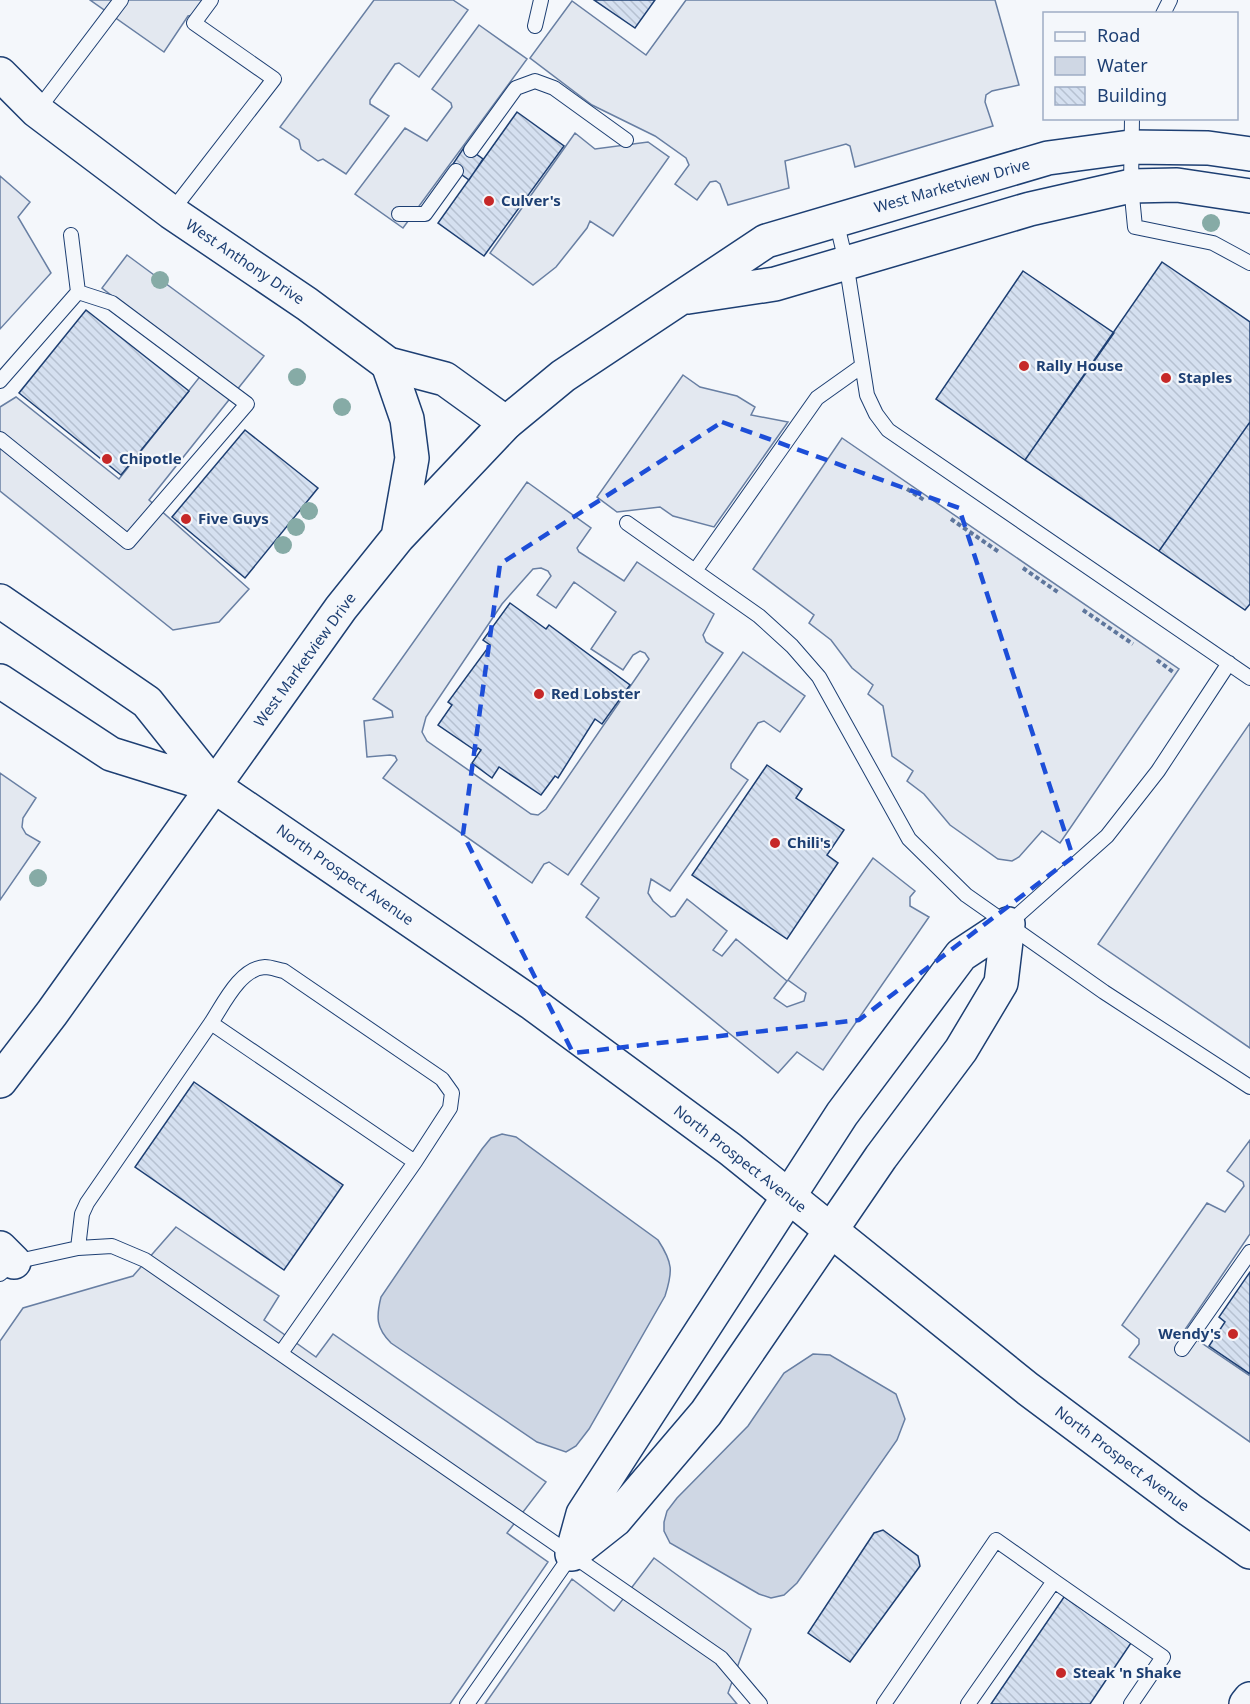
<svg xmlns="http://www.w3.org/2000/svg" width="1250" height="1704" viewBox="0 0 1250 1704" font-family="'Noto Sans',sans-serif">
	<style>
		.parking { fill: #e3e8f0; stroke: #687fa3; stroke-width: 1.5; fill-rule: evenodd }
		.water { fill: #cfd7e4; stroke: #687fa3; stroke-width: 1.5 }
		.building { fill: url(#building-back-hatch); stroke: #1d3f73; stroke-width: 1.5 }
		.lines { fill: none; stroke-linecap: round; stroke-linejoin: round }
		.service-casing { stroke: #1d3f73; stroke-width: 16 }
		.tertiary-casing { stroke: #1d3f73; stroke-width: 36 }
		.secondary-casing { stroke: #1d3f73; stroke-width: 36 }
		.primary-casing { stroke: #1d3f73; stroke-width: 36 }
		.path { stroke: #5e769c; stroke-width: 4; stroke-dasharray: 4.5 3; stroke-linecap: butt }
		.service { stroke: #f4f7fb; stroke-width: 14 }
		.tertiary { stroke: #f4f7fb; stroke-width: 33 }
		.secondary { stroke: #f4f7fb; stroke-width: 33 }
		.primary { stroke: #f4f7fb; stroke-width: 33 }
		.tree { fill: #86aba6 }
		.marked { fill: none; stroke: #1d4ed8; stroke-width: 4.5; stroke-dasharray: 12 8; stroke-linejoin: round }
		.poi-dot { fill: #c62828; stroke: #f4f7fb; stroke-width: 2 }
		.labels { text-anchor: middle; stroke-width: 4.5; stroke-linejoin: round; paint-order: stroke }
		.street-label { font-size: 15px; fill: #1d3f73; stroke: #f4f7fb }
		.poi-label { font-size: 15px; font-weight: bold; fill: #1d3f73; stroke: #f4f7fb; text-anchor: start }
	</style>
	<defs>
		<pattern id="building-back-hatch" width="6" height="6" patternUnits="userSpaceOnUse" patternTransform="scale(1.5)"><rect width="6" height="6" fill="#d5e0f0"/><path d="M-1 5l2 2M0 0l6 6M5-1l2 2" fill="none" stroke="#b6c1d1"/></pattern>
	</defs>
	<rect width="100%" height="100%" fill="#f4f7fb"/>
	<path class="parking" d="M90 0H215L205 13 188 16 164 52Z
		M374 0H453L468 10 419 77 399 63 395 64 370 100V104L389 116 346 174 323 159 318 161 301 149 299 140 280 127Z
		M686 0H995L1019 85 992 91 986 95 985 102 993 126 855 167 850 146 846 144 785 161 789 188 728 205 720 184 716 181 710 182 697 200 675 184 689 165 686 158 655 136 592 105 530 58 572 1 646 55Z
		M479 25 527 59 403 228 355 194 405 128 427 141 452 107 451 103 432 89Z
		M575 133 595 149 648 142 669 157 613 236 590 221 587 228 556 267 533 285 490 253Z
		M0 176 30 202 18 217 51 273 0 329Z
		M127 255 264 356 149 500 249 589 219 622 173 630 0 491V407L16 397 119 479 206 369 102 288Z
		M683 375 700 387 737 396 755 407 751 415 788 422 714 527 673 516 660 507 617 512 597 497Z
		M842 438 1179 669 1060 843 1042 831 1019 857 1012 861 998 859 950 825 924 794 907 781 913 771 892 756 883 706 868 694 873 685 852 668 831 640 809 623 814 615 753 569Z
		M527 482 591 528 577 548 579 552 624 581 637 562 714 614 703 635 706 642 723 653 568 875 549 862 544 864 532 883 383 778 397 760 395 756 390 755 367 757 364 721 393 717 392 711 373 699ZM541 568 548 571 551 576 537 595 556 608 574 582 616 612 591 649 623 670 633 655 640 651 645 653 649 659 546 809 538 815 531 814 427 741 422 732 426 717 502 604 533 569Z
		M743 652 805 696 780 732 764 721 758 723 731 764V768L748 780 670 891 651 879 648 893 653 901 671 917 675 916 687 899 727 931 713 950 722 956 736 939 787 981 774 998 787 1007 804 1001 806 993 788 980 873 858 915 891 910 897V906L929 917 823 1070 797 1052 778 1073 586 917 599 898 581 884Z
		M1250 723V1048L1098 944Z
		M0 773 36 798 23 818 22 827 26 834 40 842 0 900Z
		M1250 1140V1234L1184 1331 1250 1376V1442L1129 1357 1139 1344V1339L1122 1325 1207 1203 1225 1212 1244 1186 1243 1182 1227 1171Z
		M176 1227 279 1296 264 1320 316 1357 333 1334 546 1482 507 1533 548 1562 450 1704H0V1341L23 1308 133 1276Z
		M654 1558 751 1629 728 1693 737 1704H485L572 1579 614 1611Z"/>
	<path class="water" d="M502 1134 516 1137 658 1240C673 1263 673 1271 665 1296L589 1429 576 1446 566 1452 537 1442 391 1343C376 1328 376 1317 381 1297L482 1149 491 1138Z
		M813 1354 830 1355 896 1394 905 1419 897 1440 797 1583 784 1595 771 1598 759 1594 670 1543 664 1531V1522L667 1511 677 1498 748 1426 784 1373Z"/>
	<path class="building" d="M594 0H655L635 28Z
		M517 112 564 146 484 256 438 223Z
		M465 146 483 159 469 180 451 167Z
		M1162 262 1250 322V422L1159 551 1025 460Z
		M1023 271 1114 333 1025 460 936 399Z
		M86 310 189 391 121 475 19 393Z
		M1250 422V604L1245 610 1159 551Z
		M245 430 318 488 245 578 172 517Z
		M510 603 546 629 549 625 630 685 602 724 595 719 558 778 555 776 541 795 499 767 492 778 472 763 481 750 478 748 476 751 438 725 452 705 448 702 490 645 483 640Z
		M767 765 802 789 796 798 844 830 827 855 838 863 787 939 692 875Z
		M194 1082 343 1185 284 1270 135 1167Z
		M1250 1272V1374L1209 1346 1225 1322 1219 1317Z
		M883 1530 918 1556 920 1566 850 1662 808 1633 874 1533Z
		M1064 1597 1131 1643 1090 1704H991Z"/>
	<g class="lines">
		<defs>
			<path id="service" d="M1163 14 1170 0
				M535 26 541 0
				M37 111 121 0
				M1132 118 1131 186 1135 227 1213 243 1250 263
				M471 150 516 88 535 81 554 88 626 140
				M171 212 274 79 194 23 211 0
				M399 214H425L456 171
				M836 220 846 262 867 395 876 414 888 430 1250 678
				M862 366 817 398 695 571 759 616 792 646 819 677 909 839 966 895 1104 992 1250 1087
				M0 381 78 292 71 235
				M0 439 128 542 247 404 112 303 78 292
				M627 523 695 571
				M1008 924 1107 836 1158 771 1229 663
				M211 1023C223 1005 240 968 265 967 271 967 278 970 284 971L442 1079 452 1093 450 1108 415 1162
				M78 1248 82 1214 87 1203 211 1023 415 1162 281 1353
				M0 1274 14 1262 78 1248 112 1246 145 1260 721 1658 760 1704
				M1182 1349 1250 1252
				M1054 1581 1163 1657 1131 1704
				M467 1704 572 1554
				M884 1704 996 1540 1054 1581 968 1704"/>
			<path id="tertiary" d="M0 74 37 111 171 212 307 304 388 364 445 379 506 423
				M0 1248 14 1262
				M572 1554 615 1520 706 1413 881 1157 961 1050 1001 983 1008 924
				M572 1554 583 1514 842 1114 961 955 1008 924
				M1246 1704 1250 1699"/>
			<path id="secondary" d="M688 297 775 284 1030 209 1131 186 1177 185 1250 196
				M388 364 407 419 412 458 398 537
				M0 1081 52 1013 341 608 398 537 506 423 563 376 766 241 1048 158 1130 147 1208 148 1250 154"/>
			<path id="primary" d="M0 601 147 702 214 786
				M0 681 111 754 214 786 533 1004 730 1149 1028 1389 1190 1510 1250 1552"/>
		</defs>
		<use href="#service" class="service-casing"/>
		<use href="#tertiary" class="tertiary-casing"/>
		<use href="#secondary" class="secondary-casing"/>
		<use href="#primary" class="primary-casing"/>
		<path class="path" d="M907 489 924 500
			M951 519 999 552
			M1023 568 1059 593
			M1083 610 1133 644
			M1157 660 1173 672"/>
		<use href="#service" class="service"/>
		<use href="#tertiary" class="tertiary"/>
		<use href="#secondary" class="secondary"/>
		<use href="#primary" class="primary"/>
	</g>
	<g class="tree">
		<circle cx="1211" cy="223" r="9"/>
		<circle cx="160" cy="280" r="9"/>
		<circle cx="297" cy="377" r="9"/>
		<circle cx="342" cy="407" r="9"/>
		<circle cx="309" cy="511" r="9"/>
		<circle cx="296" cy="527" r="9"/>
		<circle cx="283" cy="545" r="9"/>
		<circle cx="38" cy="878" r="9"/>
	</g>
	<path class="marked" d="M722 422 959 508 1073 857 859 1020 573 1053 463 834 500 564Z"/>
	<g class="poi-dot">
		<circle cx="489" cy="201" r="6"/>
		<circle cx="1024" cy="366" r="6"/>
		<circle cx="1166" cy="378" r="6"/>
		<circle cx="107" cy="459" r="6"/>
		<circle cx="186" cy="519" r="6"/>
		<circle cx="539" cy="694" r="6"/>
		<circle cx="775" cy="843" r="6"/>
		<circle cx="1233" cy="1334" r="6"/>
		<circle cx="1061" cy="1673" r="6"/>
	</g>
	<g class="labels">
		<g class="street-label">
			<text transform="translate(952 186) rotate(-16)" y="5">West Marketview Drive</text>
			<text transform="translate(245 262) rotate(34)" y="5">West Anthony Drive</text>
			<text transform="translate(305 660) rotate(-54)" y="5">West Marketview Drive</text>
			<text transform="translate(345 875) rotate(35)" y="5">North Prospect Avenue</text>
			<text transform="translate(740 1159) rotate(38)" y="5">North Prospect Avenue</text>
			<text transform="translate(1122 1459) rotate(37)" y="5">North Prospect Avenue</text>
		</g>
		<g class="poi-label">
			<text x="501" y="206">Culver's</text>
			<text x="1036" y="371">Rally House</text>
			<text x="1178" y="383">Staples</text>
			<text x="119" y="464">Chipotle</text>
			<text x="198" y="524">Five Guys</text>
			<text x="551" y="699">Red Lobster</text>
			<text x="787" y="848">Chili's</text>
			<text x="1221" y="1339" text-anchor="end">Wendy's</text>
			<text x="1073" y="1678">Steak 'n Shake</text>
		</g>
	</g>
	<rect x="1043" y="12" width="195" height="108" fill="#f4f7fb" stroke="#9eadc5" stroke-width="1.5"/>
	<rect x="1055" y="32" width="30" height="9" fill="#f4f7fb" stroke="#9eadc5" stroke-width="1.5"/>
	<text x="1097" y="42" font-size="18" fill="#1d3f73">Road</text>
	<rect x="1055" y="57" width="30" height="18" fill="#cfd7e4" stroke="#9eadc5" stroke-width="1.5"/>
	<text x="1097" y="72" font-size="18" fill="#1d3f73">Water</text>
	<rect x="1055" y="87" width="30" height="18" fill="url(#building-back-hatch)" stroke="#9eadc5" stroke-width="1.5"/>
	<text x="1097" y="102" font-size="18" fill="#1d3f73">Building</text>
</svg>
